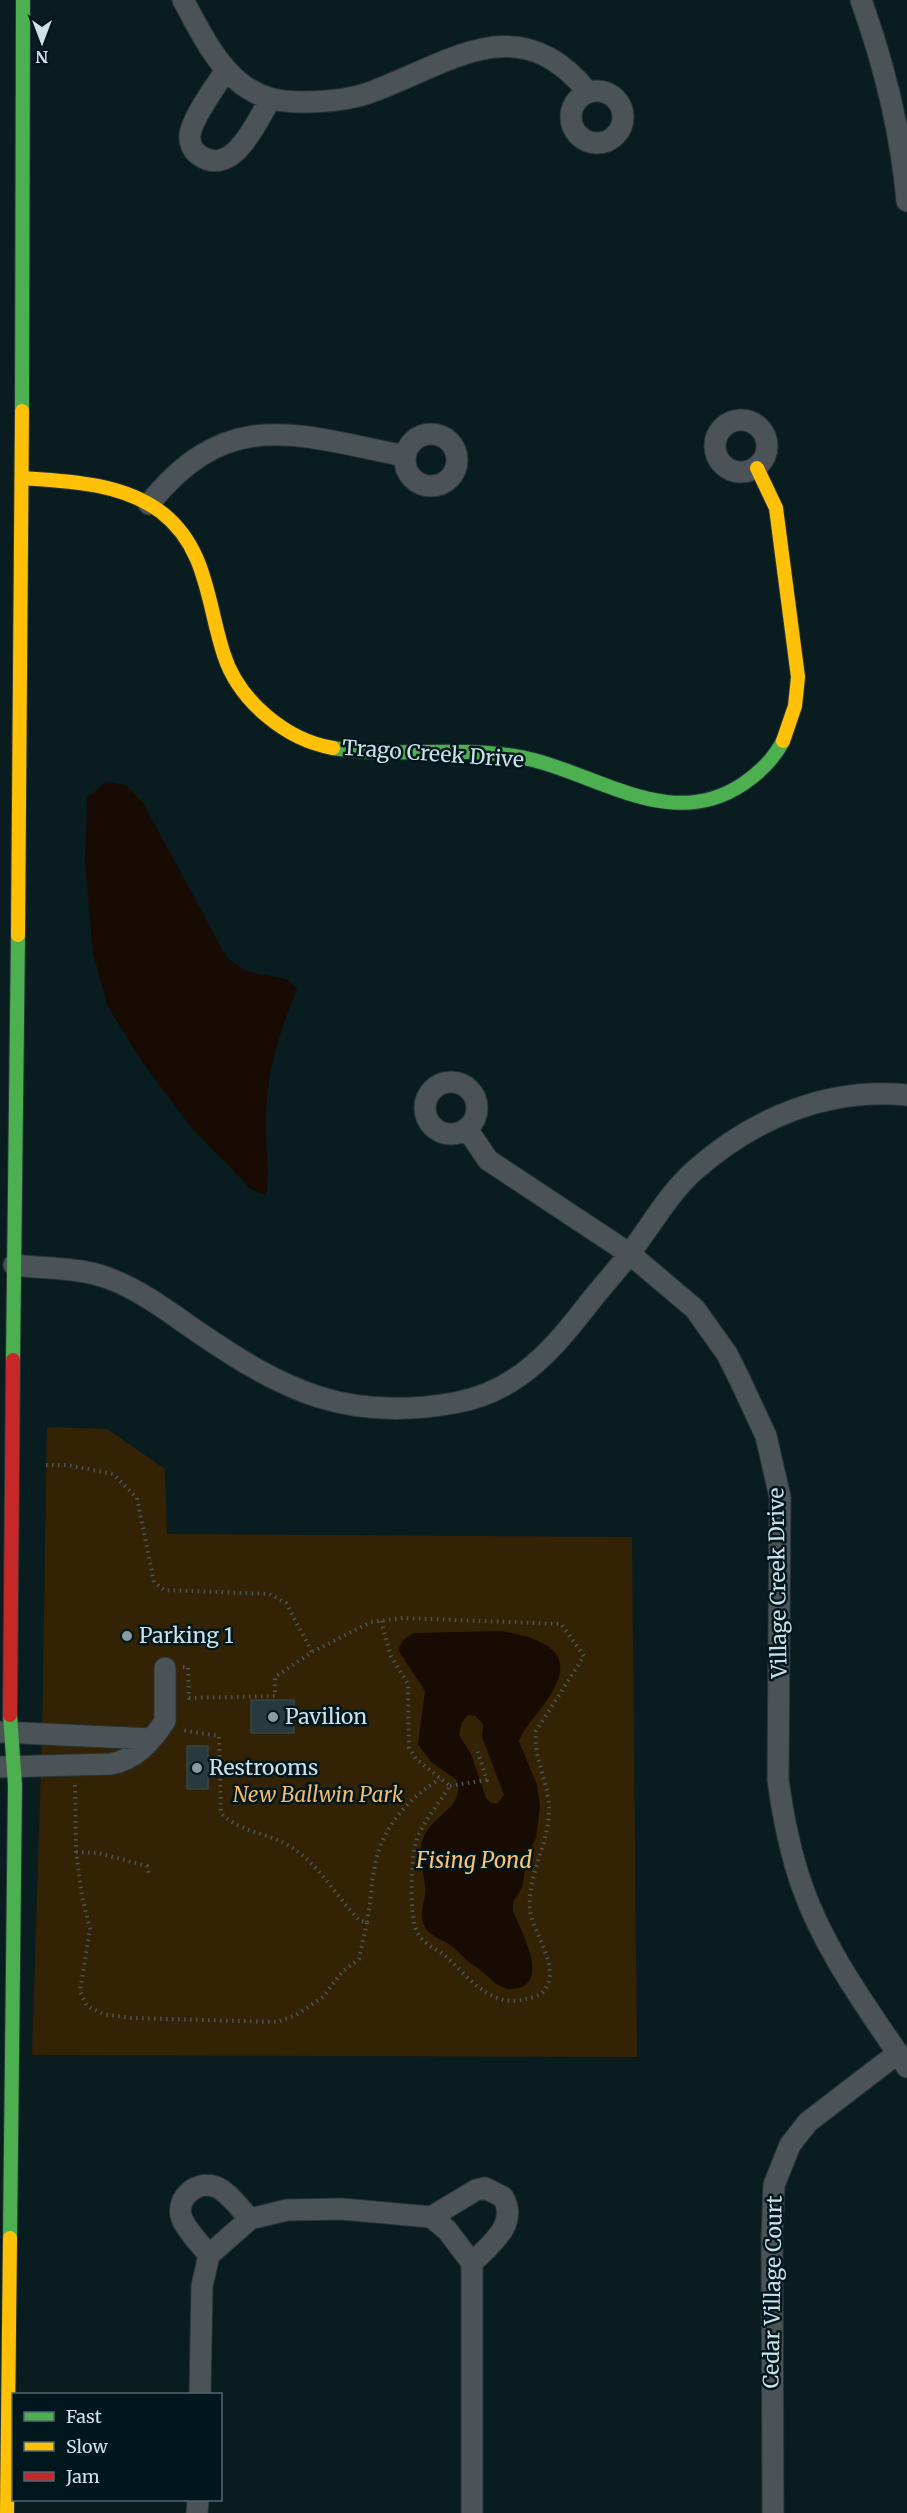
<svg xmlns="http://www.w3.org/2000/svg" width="907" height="2513" viewBox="0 0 907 2513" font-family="Merriweather,serif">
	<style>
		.green { fill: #342204 }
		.water { fill: #180b03; fill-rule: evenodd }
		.building { fill: #293a3e; stroke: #354448; stroke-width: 1.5 }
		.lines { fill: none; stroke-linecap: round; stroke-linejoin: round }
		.street-casing { stroke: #26363a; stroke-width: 23 }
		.fast-casing { stroke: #26363a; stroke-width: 16 }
		.slow-casing { stroke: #26363a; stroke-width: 16 }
		.jam-casing { stroke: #26363a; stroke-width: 16 }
		.path { stroke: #4c5557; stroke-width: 4; stroke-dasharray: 1.5 4.5; stroke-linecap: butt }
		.street { stroke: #4c5356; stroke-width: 21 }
		.fast { stroke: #4caf50; stroke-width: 14 }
		.slow { stroke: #ffc107; stroke-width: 14 }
		.jam { stroke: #c62828; stroke-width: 14 }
		.poi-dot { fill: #889ca1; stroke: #00171d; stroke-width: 2 }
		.labels { text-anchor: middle; stroke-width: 5; stroke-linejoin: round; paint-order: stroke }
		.street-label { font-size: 21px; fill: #cde1e6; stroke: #00171d }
		.poi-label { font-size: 21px; fill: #cde1e6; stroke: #00171d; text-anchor: start }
		.park-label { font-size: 21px; font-style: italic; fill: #f5ba6a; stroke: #00171d }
		.water-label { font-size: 22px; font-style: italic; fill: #fdc172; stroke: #00171d }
	</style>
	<rect width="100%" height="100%" fill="#091c20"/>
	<path class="green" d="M47 1427 107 1429 165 1469 167 1534 632 1537 637 2057 32 2055 42 1735Z"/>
	<path class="water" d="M106 782 126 785 143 803 227 958 246 971 289 980 297 990C277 1036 264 1082 266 1132 266 1155 270 1173 266 1196L250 1188 191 1127 143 1063 108 1007 93 953 85 861 87 798Z
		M501 1631C551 1640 582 1655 542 1707 533 1719 525 1727 519 1741L537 1785 540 1806 536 1838 527 1856 522 1888 513 1902V1911C520 1929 549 1979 519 1988 499 1994 489 1974 473 1965 462 1958 461 1953 453 1947 441 1937 424 1937 422 1917 421 1906 427 1895 425 1885 423 1871 418 1853 423 1839 431 1815 465 1809 457 1780L431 1762 418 1744 425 1691 398 1650 403 1640 414 1633ZM468 1715 475 1716 483 1724 482 1737 504 1795 498 1803H491L486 1798 471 1754 459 1735 462 1722Z"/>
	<path class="building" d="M251 1700H294V1733H251Z
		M187 1746H208V1789H187Z"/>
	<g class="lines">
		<defs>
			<path id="street" d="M183 0C199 29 213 60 239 82 259 98 278 102 303 102 327 102 351 100 374 91 453 61 519 8 587 91
				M861 0C884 64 901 133 907 201
				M226 70C216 86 192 117 190 135 189 143 193 151 199 155 233 179 256 122 270 100
				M571 117a26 26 0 1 1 52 0a26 26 0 1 1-52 0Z
				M715 446a26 26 0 1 1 52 0a26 26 0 1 1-52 0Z
				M405 460a26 26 0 1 1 52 0a26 26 0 1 1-52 0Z
				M149 504C228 405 297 435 405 456
				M425 1108a26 26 0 1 1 52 0a26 26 0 1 1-52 0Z
				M467 1129 488 1160 630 1254 695 1309 727 1354 740 1380 766 1436 780 1497 778 1780C783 1816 790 1852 802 1886 825 1952 869 2010 907 2067
				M14 1265C46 1269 78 1267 108 1278 142 1291 169 1312 198 1332 284 1391 347 1422 454 1403 519 1392 555 1347 593 1298 605 1283 618 1269 630 1253 651 1226 668 1194 695 1170 754 1118 828 1087 907 1095
				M0 1732 151 1739
				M0 1767 111 1764C136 1759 151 1742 165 1721V1668
				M431 2217 447 2230 472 2263V2513
				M431 2217 476 2190 485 2188 503 2197C519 2224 490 2245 472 2263
				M209 2255C201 2245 189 2233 183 2221 173 2201 195 2179 216 2187 229 2192 240 2209 250 2219
				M200 2394 202 2286 209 2255 250 2219 287 2210 342 2209 431 2217
				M197 2513 198 2500
				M773 2513 772 2239 774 2185 790 2145 808 2122 898 2053"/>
			<path id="fast" d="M22 411 23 0
				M333 748C393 758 454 746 514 756 592 768 667 835 743 784 759 773 774 759 783 741
				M13 1360 18 935
				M10 1715 15 1785 10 2238"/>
			<path id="slow" d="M757 468 776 508 798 677 795 706 783 741
				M22 478C69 481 122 483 161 512 208 548 207 604 224 655 239 701 286 740 333 748
				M18 935 22 411
				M7 2513 10 2238"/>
			<path id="jam" d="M10 1715 13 1360"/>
		</defs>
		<use href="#street" class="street-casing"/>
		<use href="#fast" class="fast-casing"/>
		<use href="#slow" class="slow-casing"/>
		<use href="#jam" class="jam-casing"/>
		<path class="path" d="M46 1465H67L113 1474 137 1498 154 1582 164 1590 269 1594 286 1603 312 1652
			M183 1667H188L189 1698 275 1696V1677L312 1652 371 1622 403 1618 561 1624 584 1656 536 1731C533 1759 550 1784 549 1812 548 1845 527 1877 530 1910 533 1934 563 1970 543 1992 539 1996 531 1998 526 1999 493 2008 471 1981 450 1960 437 1947 422 1947 415 1927 410 1909 410 1853 418 1836 425 1819 440 1802 450 1786L416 1759 409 1748 408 1684 391 1656 381 1621
			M75 1785 76 1852 82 1896 90 1929 80 1991 87 2006 103 2014 132 2018 277 2022 296 2015 323 1997 342 1972 359 1959 367 1922 360 1921C337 1898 319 1864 291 1847 268 1832 240 1833 221 1813L219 1736 182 1730
			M450 1786 487 1780 476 1747
			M76 1852 98 1853 147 1866 149 1875
			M367 1922C371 1902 371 1881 376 1861 383 1826 410 1797 440 1779"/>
		<use href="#street" class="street"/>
		<use href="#fast" class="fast"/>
		<use href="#slow" class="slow"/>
		<use href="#jam" class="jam"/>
	</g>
	<g class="poi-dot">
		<circle cx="127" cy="1636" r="6"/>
		<circle cx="273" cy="1717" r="6"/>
		<circle cx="197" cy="1768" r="6"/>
	</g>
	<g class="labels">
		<g class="street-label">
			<text transform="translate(433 754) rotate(4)" y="7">Trago Creek Drive</text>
			<text transform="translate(778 1583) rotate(-91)" y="7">Village Creek Drive</text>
			<text transform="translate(773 2292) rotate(-89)" y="7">Cedar Village Court</text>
		</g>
		<g class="poi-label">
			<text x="139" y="1643">Parking 1</text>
			<text x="285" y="1724">Pavilion</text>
			<text x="209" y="1775">Restrooms</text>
		</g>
		<g class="park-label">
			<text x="318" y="1802">New Ballwin Park</text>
		</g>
		<g class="water-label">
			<text x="474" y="1868">Fising Pond</text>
		</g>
	</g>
	<rect x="12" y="2393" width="210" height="108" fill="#00171d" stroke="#52686d" stroke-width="1.5"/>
	<rect x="24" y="2412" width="30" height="9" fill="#4caf50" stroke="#52686d" stroke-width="1.5"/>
	<text x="66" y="2423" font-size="18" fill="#cde1e6">Fast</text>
	<rect x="24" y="2442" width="30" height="9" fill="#ffc107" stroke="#52686d" stroke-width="1.5"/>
	<text x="66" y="2453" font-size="18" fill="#cde1e6">Slow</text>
	<rect x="24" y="2472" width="30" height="9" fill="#c62828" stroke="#52686d" stroke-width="1.5"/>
	<text x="66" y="2483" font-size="18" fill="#cde1e6">Jam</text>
	<g transform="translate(42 42) rotate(180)" stroke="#00171d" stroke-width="4.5" paint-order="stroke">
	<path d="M0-4.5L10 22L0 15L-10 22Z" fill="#cde1e6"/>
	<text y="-9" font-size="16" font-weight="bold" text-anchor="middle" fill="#cde1e6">N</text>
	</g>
</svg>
